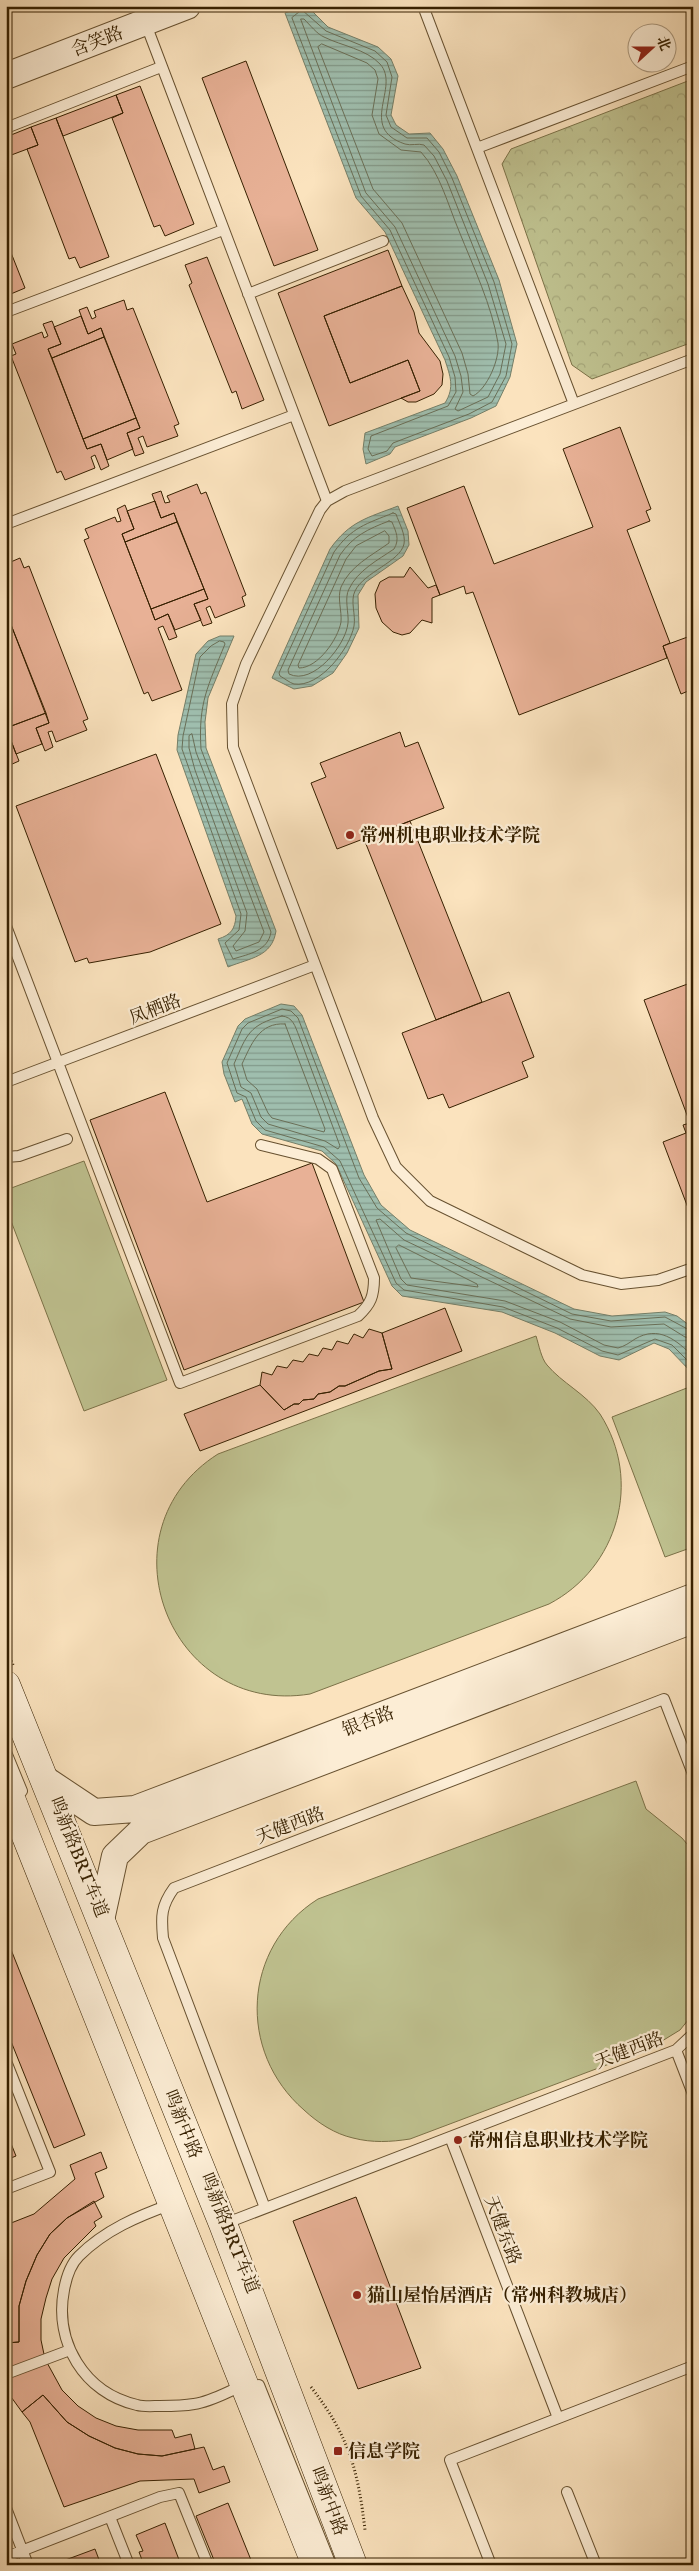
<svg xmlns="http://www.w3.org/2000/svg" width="699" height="2571" viewBox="0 0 699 2571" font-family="'IM FELL English','Noto Serif SC',serif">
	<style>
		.grass { fill: #c0c391; stroke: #7b7248 }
		.park { fill: url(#park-crowns); stroke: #7b7248 }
		.water { fill: url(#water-rules); stroke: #757f68 }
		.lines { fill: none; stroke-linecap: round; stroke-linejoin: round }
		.shore { stroke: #6a6f57; stroke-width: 1 }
		.building { fill: #e8b196; stroke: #362000 }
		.service-casing { stroke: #675130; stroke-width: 12 }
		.tertiary-casing { stroke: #675130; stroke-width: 28 }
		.secondary-casing { stroke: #362000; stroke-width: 29 }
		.path { stroke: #362000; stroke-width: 3; stroke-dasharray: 1 2.5; stroke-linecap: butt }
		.service { stroke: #fcedd5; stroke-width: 10 }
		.tertiary { stroke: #fcedd5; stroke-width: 26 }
		.secondary { stroke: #fcedd5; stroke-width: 28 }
		.poi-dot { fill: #8f2418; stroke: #fcedd5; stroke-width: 2 }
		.labels { text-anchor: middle; stroke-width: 4.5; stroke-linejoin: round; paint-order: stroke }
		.street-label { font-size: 18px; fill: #362000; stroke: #fcedd5 }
		.poi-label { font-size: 18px; font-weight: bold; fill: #362000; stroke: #fcedd5; text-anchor: start }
	</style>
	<defs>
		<pattern id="park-crowns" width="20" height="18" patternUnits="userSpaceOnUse" patternTransform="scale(1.25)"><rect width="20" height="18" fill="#c0c391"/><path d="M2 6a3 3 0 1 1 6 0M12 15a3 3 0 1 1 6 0" fill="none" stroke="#a6a77b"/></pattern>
		<pattern id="water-rules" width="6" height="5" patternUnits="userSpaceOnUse" patternTransform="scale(1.25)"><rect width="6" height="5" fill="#9fbeae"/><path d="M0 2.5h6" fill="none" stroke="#829a8b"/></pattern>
	</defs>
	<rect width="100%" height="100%" fill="#fbe3be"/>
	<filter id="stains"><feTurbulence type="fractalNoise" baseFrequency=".004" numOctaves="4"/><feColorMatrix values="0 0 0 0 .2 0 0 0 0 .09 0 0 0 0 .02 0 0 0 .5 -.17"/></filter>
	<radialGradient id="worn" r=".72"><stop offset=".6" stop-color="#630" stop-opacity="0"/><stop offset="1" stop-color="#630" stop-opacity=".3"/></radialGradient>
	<path class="grass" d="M84 1161 167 1380 84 1411 6 1208V1190Z
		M536 1336C539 1345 541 1358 547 1365 562 1383 586 1394 600 1414 643 1481 618 1568 549 1604L310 1694C168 1717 98 1530 218 1454Z
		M692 1386 693 1547 665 1557 612 1417Z
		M636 1781 646 1809 682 1838 693 1851V2014L680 2030 649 2049 410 2139C391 2142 372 2143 353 2138 335 2134 318 2123 304 2110 237 2052 242 1947 318 1899Z"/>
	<path class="park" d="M693 79V342L592 379 572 365 502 164 511 149Z"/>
	<path class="water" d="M303 6H307L328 27 378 47 391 59 398 76 391 115 396 125 409 134 430 133 443 149 457 176 499 280 517 344 510 377 496 406 471 418 395 447 390 454 366 464 363 449 365 433 445 403C455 387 450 376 445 360L385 232 356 198 285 13Z
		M398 506 408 531 409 545 403 556 366 582 358 595 359 628 347 653 333 673 312 686 294 689 272 678 330 549C350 521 367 518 398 506Z
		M220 636H234L208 698 205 722 206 748 276 931C272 957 250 958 228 967L218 939C231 935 235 929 236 916L177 750 178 735 196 654 208 641Z
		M281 1004 294 1006 302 1015 364 1175 381 1205 410 1230 574 1309 612 1316 665 1312 677 1316 693 1328V1374L669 1349 654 1343 619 1360 600 1356 555 1333 502 1312 402 1296 392 1286 336 1164 322 1151 262 1134 252 1124 242 1099 235 1102 224 1074 222 1062 238 1026 245 1019Z"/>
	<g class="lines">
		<path class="shore" d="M302 10 326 31 375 51 387 62 392 77 386 115 391 127 407 138H427L439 152 452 178 494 282 512 344 506 376 492 402 469 414 393 443 387 451 372 456 368 449 371 436 448 406 456 392 455 377 449 357 390 230 361 196 292 18Z
			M301 19H304C310 25 317 34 324 37 342 46 366 49 380 64 401 87 357 128 405 144 411 146 418 143 424 145L434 156 447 181 488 284 506 344 500 374 488 397 458 411 455 409 463 392 461 376 455 356 395 227 366 193Z
			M322 44 367 63 375 70 378 79 372 115 379 134 401 150 421 152C440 173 448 205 459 231 473 266 492 306 498 343 500 359 487 389 473 396L470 394 468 374 462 353 402 223 373 189 318 47Z
			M393 513 396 514C399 523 406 535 404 544 400 562 364 572 355 591 350 601 356 615 354 626 350 648 320 688 294 684 290 683 284 678 280 676L279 673 334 552C352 527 366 524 393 513Z
			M389 521 392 522C396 532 400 539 394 549 378 560 358 570 349 589 344 598 349 613 348 623 346 645 313 686 289 674L288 670 340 555C353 536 368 529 389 521Z
			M385 531 389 536V543C371 556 350 566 341 587 337 598 342 611 341 622 338 639 318 668 299 668L298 665 346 559 356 546Z
			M220 641 224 642 225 644C208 686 198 703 201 749L271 932C268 951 249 954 233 959L225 943 239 930 241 914 182 749 183 736 200 657 211 646Z
			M192 734 196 752 264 932 259 942 236 951 233 946 245 931 247 913 195 770 189 748V736Z
			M282 1016C293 1017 295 1026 299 1036L340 1146 338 1149 325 1141 268 1124 261 1117 251 1093 241 1087 234 1064C247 1034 249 1025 282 1016Z
			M285 1024 325 1129 324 1132 272 1118 268 1113 257 1089 247 1080 242 1064C251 1045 259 1022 285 1024Z
			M399 1245 477 1284 478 1287 411 1278 396 1248Z
			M693 1332 665 1317 611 1321 572 1314 406 1233 377 1208 359 1178 298 1018 291 1011 282 1009 248 1023 242 1029 227 1063 237 1093 246 1097 256 1121 265 1130 324 1147 340 1161 396 1283 404 1290 503 1307 557 1328 602 1351 618 1355 655 1339 672 1345 693 1366
			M693 1338 685 1337 664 1324 611 1327 570 1319 404 1240 380 1219 376 1220 401 1279 407 1285 505 1301 560 1322 604 1345 618 1348C625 1346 629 1343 635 1339 659 1325 676 1340 693 1356"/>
	</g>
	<path class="building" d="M246 61 318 250 274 266 202 78Z
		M140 86 194 224 165 236 160 225 154 227 112 118 123 113 116 95Z
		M116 95 123 113 63 136 56 118Z
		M56 118 109 257 80 268 75 257 69 259 27 149 38 145 31 127Z
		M31 127 38 145 6 157V137Z
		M6 240 25 288 6 296Z
		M388 250 402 286 324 316 350 383 408 360 420 391 329 426 278 293Z
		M207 257 264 400 242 409 236 391 232 393 189 285 192 283 185 265Z
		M402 286 414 312 419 333 440 361 443 374 442 385 434 394 416 402H408L401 398 420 391 408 360 350 383 324 316Z
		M124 300 127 310 133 308 179 424 174 426 178 436 147 447 143 436 138 438 144 453 135 456 127 433 140 428 101 328 88 334 79 310 87 307 92 319 96 317 94 311Z
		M81 316 88 334 101 328 104 337 52 358 48 349 61 344 54 327Z
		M52 321 61 344 48 349 87 449 101 444 109 466 101 470 95 455 91 457 95 468 65 480 61 471 57 473 11 356 16 354 12 344 42 332 44 338 48 336 43 324Z
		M104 337 136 418 83 439 52 358Z
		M136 418 140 428 127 433 133 449 107 460 101 444 87 449 83 439Z
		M620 427 651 509 646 511 650 521 627 530 670 643 663 646 667 658 519 715 473 592 466 594 464 586 440 595 407 508 464 486 494 564 593 527 563 449Z
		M197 484 201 494 206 492 246 595 242 597 245 606 215 618 210 606 206 608 212 623 203 626 194 604 208 599 174 513 161 518 152 494 161 491 165 503 170 502 167 496Z
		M155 501 161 518 174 513 177 522 125 542 122 534 134 529 127 511Z
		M125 505 134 529 122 534 151 609 155 620 168 614 177 637 169 640 163 626 158 628 182 690 152 701 148 692 144 694 84 540 89 538 85 529 115 517 117 522 121 521 117 509Z
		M177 522 204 589 151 609 125 542Z
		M20 558 24 568 29 566 88 719 83 721 87 730 56 742 52 731 48 732 53 747 45 751 36 728 49 723 6 612V564Z
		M410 567 428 588 436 585 440 595 432 598V623L422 620 410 633 402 635 393 632 382 622 376 608 375 594 380 582 389 577H404Z
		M204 589 208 599 194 604 201 620 175 630 168 614 155 620 151 609Z
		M6 612 46 713 6 728Z
		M693 635V689L681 694 663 646Z
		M46 713 49 723 36 728 42 744 16 754 10 738 6 740V728Z
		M400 732 405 747 418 742 444 808 337 849 311 783 326 777 320 763Z
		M10 738 19 761 10 765 6 755V740Z
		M156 754 221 924 150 952 89 963 87 958 75 962 16 806Z
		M410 821 482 1002 436 1020 364 839Z
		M693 982V1221L663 1142 686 1133 683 1125 690 1123 644 1000Z
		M509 992 534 1057 522 1062 528 1077 449 1108 443 1094 428 1099 402 1033Z
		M165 1092 207 1202 312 1163 364 1302 184 1370 90 1120Z
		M445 1308 462 1351 200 1451 184 1414 260 1385 284 1410 294 1404H299L303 1400 314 1399 318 1394 330 1392 339 1386H345L379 1371 392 1369 382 1333Z
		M369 1329 382 1333 392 1369 379 1371 345 1386H339L330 1392 318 1394 314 1399 303 1400 299 1404H294L284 1410 260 1385 262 1372 272 1375 277 1366 287 1368 293 1360 303 1362 309 1354 318 1356 323 1348 332 1350 337 1341 348 1344 354 1334 363 1338Z
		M6 1937 85 2135 54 2148 6 2029Z
		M6 2131 16 2156 6 2160Z
		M101 2152 107 2168 95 2173 104 2197 67 2218 50 2234 37 2255 26 2281 19 2306V2342L6 2343V2225L34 2214 75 2179 70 2165Z
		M356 2197 421 2368 358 2389 293 2221Z
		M94 2201 102 2217 94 2222 96 2226 64 2258 52 2279 46 2298 41 2319V2340L45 2359 62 2390 78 2406 96 2418 116 2426 138 2430H172L175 2438 191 2434 195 2449 162 2456 138 2454 115 2448 89 2436 67 2422 43 2395 22 2412 6 2390V2343L19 2342V2306L26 2281 37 2255 50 2234 67 2218Z
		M43 2395 67 2422 89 2436 115 2448 138 2454 162 2456 204 2447 213 2470 224 2466 230 2482 199 2493 194 2479 140 2481 64 2507 30 2422 22 2412Z
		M228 2503 253 2565H216L196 2516Z
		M165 2523 181 2565H144L139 2552 143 2551 136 2535Z
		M95 2549 101 2565H61L60 2562Z"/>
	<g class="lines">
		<defs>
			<path id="service" d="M139 6 327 501
				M423 6 574 404
				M6 128 161 67
				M477 148 693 66
				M248 294 383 241
				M6 312 223 230
				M693 359 345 491 327 501 320 510 246 664 232 704 233 747 373 1118 396 1167 430 1201 582 1275 621 1284 658 1280 693 1268
				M6 524 294 415
				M6 926 180 1383 358 1316C371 1304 374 1296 374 1278L332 1169 318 1159 261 1145
				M6 1082 315 965
				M6 1157 19 1156 67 1139
				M6 1752 22 1791
				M676 2050 693 2094
				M6 2061 50 2172 6 2189
				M450 2137 558 2418
				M172 2204C138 2216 105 2230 79 2256 71 2264 66 2279 64 2290 54 2342 84 2393 137 2405 144 2407 153 2406 160 2406 171 2406 183 2406 194 2404 211 2402 229 2391 244 2385
				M265 2208 163 1938C161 1916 161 1906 174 1888L664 1699 693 1774
				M224 2224 676 2050 693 2034
				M6 2374 70 2350
				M259 2385 331 2565
				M567 2492 596 2565
				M6 2508 28 2565
				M110 2517 129 2565
				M6 2557 160 2497 179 2493 208 2565
				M491 2565 450 2460 693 2366"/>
			<path id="tertiary" d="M6 76 187 6
				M46 1780 94 1812 135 1809 693 1597
				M101 1920 115 1856 141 1831 693 1620"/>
			<path id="secondary" d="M6 1685 223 2224 353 2565
				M6 1786 316 2565"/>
		</defs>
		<use href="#service" class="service-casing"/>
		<use href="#tertiary" class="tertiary-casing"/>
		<use href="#secondary" class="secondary-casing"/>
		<path class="path" d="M6 1648 13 1665
			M311 2387C349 2436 358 2470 365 2530"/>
		<use href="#service" class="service"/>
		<use href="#tertiary" class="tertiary"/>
		<use href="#secondary" class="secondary"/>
	</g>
	<g class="poi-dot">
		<circle cx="350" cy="835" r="5"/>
		<circle cx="458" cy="2140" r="5"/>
		<circle cx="357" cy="2295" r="5"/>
		<rect x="333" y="2446" width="10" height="10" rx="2.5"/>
	</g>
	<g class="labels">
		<g class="street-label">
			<text transform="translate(97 41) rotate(-21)" y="6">含笑路</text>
			<text transform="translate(155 1009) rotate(-21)" y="6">凤栖路</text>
			<text transform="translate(368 1721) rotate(-21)" y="6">银杏路</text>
			<text transform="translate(290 1825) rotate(-21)" y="6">天健西路</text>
			<text transform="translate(79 1857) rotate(68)" y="6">鸣新路BRT车道</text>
			<text transform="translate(629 2050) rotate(-21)" y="6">天健西路</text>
			<text transform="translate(183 2124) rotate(68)" y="6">鸣新中路</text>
			<text transform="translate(503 2230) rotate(69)" y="6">天健东路</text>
			<text transform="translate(230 2233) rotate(68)" y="6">鸣新路BRT车道</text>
			<text transform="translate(329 2501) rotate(69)" y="6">鸣新中路</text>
		</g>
		<g class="poi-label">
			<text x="360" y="841">常州机电职业技术学院</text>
			<text x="468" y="2146">常州信息职业技术学院</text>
			<text x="367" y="2301">猫山屋怡居酒店（常州科教城店）</text>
			<text x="348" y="2457">信息学院</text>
		</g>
	</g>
	<rect width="699" height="2571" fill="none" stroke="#fbe3be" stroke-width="25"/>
	<rect x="8" y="8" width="684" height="2556" fill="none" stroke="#362000" stroke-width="2.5"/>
	<rect x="12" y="12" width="674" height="2546" fill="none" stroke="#362000"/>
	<g transform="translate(652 48) rotate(69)"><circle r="24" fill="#fcedd5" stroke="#ad9b80"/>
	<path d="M0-4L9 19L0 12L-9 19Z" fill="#8f2418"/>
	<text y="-8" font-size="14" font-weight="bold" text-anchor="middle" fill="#362000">北</text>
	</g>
	<rect width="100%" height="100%" filter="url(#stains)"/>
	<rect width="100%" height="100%" fill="url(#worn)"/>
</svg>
